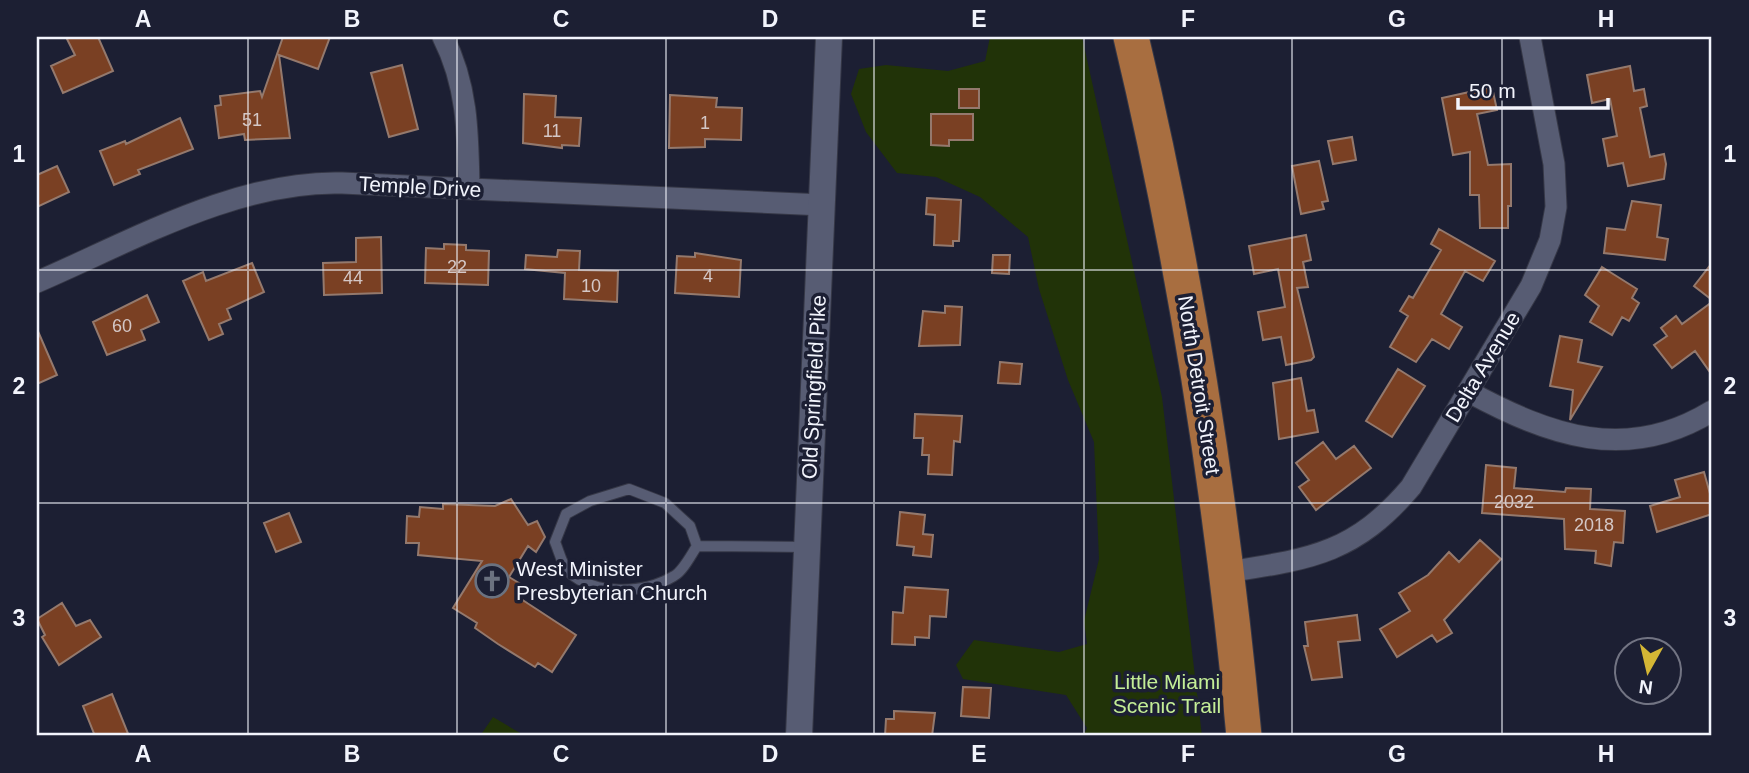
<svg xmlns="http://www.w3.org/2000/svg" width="1749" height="773" viewBox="0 0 1749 773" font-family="Helvetica,sans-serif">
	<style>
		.green { fill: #213308 }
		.building { fill: #7a4023; stroke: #94796d; stroke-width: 2 }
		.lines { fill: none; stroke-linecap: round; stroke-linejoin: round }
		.service-casing { stroke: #363847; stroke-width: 12 }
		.minor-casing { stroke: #363847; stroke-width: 23 }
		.tertiary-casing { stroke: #363847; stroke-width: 28 }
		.trunk-casing { stroke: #363847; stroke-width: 37 }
		.service { stroke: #575c73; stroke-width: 10 }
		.minor { stroke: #575c73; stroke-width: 21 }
		.tertiary { stroke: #575c73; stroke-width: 26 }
		.trunk { stroke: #a86e40; stroke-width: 35 }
		.grid { fill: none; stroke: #f2f4fc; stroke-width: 2; stroke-opacity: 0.55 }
		.labels { text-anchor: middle; stroke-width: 7; stroke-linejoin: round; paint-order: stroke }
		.number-label { font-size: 18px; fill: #d4c7c6 }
		.street-label { font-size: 21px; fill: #f2f4fc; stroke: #1c1f33 }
		.poi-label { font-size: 21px; fill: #f2f4fc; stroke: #1c1f33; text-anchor: start }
		.park-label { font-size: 21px; fill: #c4ee97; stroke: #1c1f33 }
		.neatline { fill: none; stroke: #f2f4fc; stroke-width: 2.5 }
		.grid-label { font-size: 23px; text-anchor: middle; font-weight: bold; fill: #f2f4fc }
	</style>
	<rect width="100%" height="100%" fill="#1c1f33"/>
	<path class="green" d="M990 37H1082L1162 397 1202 736H1083L1087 728 1066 695 963 679 956 665 974 640 1059 652 1087 644 1084 621 1099 559 1094 442 1068 380 1039 289 1028 237 980 197 936 177 897 173 866 132 851 94 859 69 886 65 948 71 985 61Z
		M493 717 520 733 524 736H480Z"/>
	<path class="building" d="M66 37H98L113 71 63 93 51 66 75 55Z
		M283 37H330L318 69 279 55 290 138 245 140 244 134 219 138 215 106 221 105 220 96 260 91 262 97Z
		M402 65 418 129 389 137 371 73Z
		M1630 66 1634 91 1644 89 1647 106 1640 108 1650 157 1664 154 1666 164 1664 179 1628 186 1623 163 1608 166 1603 139 1617 136 1610 99 1592 103 1587 75Z
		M1492 87 1497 110 1477 114 1488 165 1511 164V206H1508V228H1480L1479 195H1470V152L1453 155 1442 98Z
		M959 89H979V108H959Z
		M524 94 556 96 555 117 581 118 579 146 562 145V148L523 143Z
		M670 95 717 98 716 107 742 108 741 140 705 139V147L669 148Z
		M931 114H973V140H949V146L931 145Z
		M180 118 193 149 138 170 140 174 114 185 100 151 125 141 126 144Z
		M1352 137 1356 160 1333 164 1328 141Z
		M1319 161 1328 201 1322 202 1324 209 1301 214 1292 166Z
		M57 166 69 192 37 207V175Z
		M927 198 961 200 959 241H953V246L934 245 935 215 926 214Z
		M1632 201 1661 205 1657 237 1668 239 1665 260 1604 253 1607 228 1625 230Z
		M1439 229 1495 261 1483 281 1465 271 1441 314 1462 327 1449 349 1432 339 1416 362 1390 347 1408 316 1400 311 1409 296 1413 298 1441 250 1431 244Z
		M1306 235 1311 260 1303 262 1308 287 1297 288 1314 357 1311 360 1286 365 1281 337 1263 340 1258 312 1285 307 1278 269 1254 274 1249 246Z
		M381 237 382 293 324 295 323 263 356 262V238Z
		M444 244 466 245V250L489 251 488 285 425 283 426 248 444 249Z
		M558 250 580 251 579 270 618 271 617 302 564 299 565 273 525 269 526 255 557 257Z
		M695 253 741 260 739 297 675 293 677 256 695 257Z
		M993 255H1010L1009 274 992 273Z
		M252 263 264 292 227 309 231 319 219 324 223 334 209 340 183 281 203 272 206 281Z
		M1712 263V300L1694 286Z
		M1602 267 1637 289 1632 298 1639 303 1629 321 1622 317 1612 335 1590 322 1599 306 1585 295Z
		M147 295 159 322 141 330 145 340 107 355 93 322Z
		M1712 302V375L1695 351 1672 368 1654 345 1667 336 1661 328 1676 316 1682 324Z
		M945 306 962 307 960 345 919 346 923 311 945 313Z
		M37 329 57 375 37 384Z
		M1560 336 1582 340 1578 362 1602 367 1570 420 1573 390 1550 386Z
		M1000 362 1022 364 1020 384 998 383Z
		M1398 369 1425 386 1392 437 1366 421Z
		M1301 378 1307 411 1314 410 1318 432 1279 439 1273 383Z
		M915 414 962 416 960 442 954 441 952 475 928 474 929 455H922L923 438H914Z
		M1323 442 1336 459 1354 446 1371 468 1316 510 1299 487 1309 480 1296 463Z
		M1486 465 1516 468 1514 488 1565 492 1566 488 1591 489 1590 509 1625 511 1623 543 1614 542 1611 566 1595 563 1596 551 1565 549 1564 519 1482 513Z
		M1704 472 1712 501V514L1657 532 1650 506 1680 497 1675 480Z
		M511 499 528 525 537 521 545 537 536 552 528 546 509 577 524 586 518 597 576 635 552 672 538 663 535 667 498 644 475 628 477 623 453 608 482 561 418 555 419 543H406L407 516 419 517 420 507 443 509V504L495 506Z
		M900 512 925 515 923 534 933 535 931 557 913 555 914 547 897 545Z
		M289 513 301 542 276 552 264 523Z
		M1480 540 1501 559 1444 620 1452 633 1437 642 1432 635 1397 657 1380 629 1410 611 1399 593 1428 575 1449 552 1459 562Z
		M905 587 948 590 946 617 930 616 929 638 915 637V645L892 644 893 612 903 613Z
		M62 603 76 626 90 620 101 637 59 665 42 637 45 635 37 619Z
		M1357 615 1360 640 1338 642 1342 677 1312 680 1304 646H1308L1305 622Z
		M963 687 991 688 989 718 961 716Z
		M112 694 129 736H95L83 706Z
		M894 711 935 713 932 736H885L886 719H894Z"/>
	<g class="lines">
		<defs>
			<path id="service" d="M697 546 690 526 665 503 629 489 590 501 566 514 555 542C559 551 562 566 569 572 595 596 644 594 674 576 683 571 691 555 697 546L807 547"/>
			<path id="minor" d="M443 37C468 86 468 135 469 189
				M37 282C132 241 238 180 342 183L823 205
				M1469 392C1549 435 1626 464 1712 411
				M1227 572C1310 559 1354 554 1411 487L1531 286 1550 240 1556 207 1554 164 1530 37"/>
			<path id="tertiary" d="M799 736 829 37"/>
			<path id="trunk" d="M1131 37C1186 267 1222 501 1244 736"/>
		</defs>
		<use href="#service" class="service-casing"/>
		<use href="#minor" class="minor-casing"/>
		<use href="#tertiary" class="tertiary-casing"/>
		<use href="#trunk" class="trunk-casing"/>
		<use href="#service" class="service"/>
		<use href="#minor" class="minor"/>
		<use href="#tertiary" class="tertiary"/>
		<use href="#trunk" class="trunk"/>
	</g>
	<path class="grid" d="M248 37V736M457 37V736M666 37V736M874 37V736M1084 37V736M1292 37V736M1502 37V736M37 270H1712M37 503H1712"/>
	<defs>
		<symbol id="church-ring" viewBox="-11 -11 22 22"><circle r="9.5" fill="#1c1f33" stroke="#6b7280" stroke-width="1.5"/><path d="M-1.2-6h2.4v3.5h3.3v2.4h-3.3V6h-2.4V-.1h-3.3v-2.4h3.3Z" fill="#6b7280"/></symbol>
	</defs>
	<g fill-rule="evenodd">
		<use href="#church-ring" x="473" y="562" width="38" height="38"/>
	</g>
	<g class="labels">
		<g class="number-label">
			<text x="252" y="126">51</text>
			<text x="705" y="129">1</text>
			<text x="552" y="137">11</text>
			<text x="457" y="273">22</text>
			<text x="708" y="282">4</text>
			<text x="353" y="284">44</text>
			<text x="591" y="292">10</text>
			<text x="122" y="332">60</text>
			<text x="1514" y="508">2032</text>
			<text x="1594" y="531">2018</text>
		</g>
		<g class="street-label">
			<text transform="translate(420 187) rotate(3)" y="7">Temple Drive</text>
			<text transform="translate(1483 367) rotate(-59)" y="7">Delta Avenue</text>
			<text transform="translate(1199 385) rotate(81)" y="7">North Detroit Street</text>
			<text transform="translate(814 387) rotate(-87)" y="7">Old Springfield Pike</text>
		</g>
		<g class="poi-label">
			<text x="516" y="576">West Minister<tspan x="516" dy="24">Presbyterian Church</tspan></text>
		</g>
		<g class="park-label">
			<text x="1167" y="689">Little Miami<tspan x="1167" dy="24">Scenic Trail</tspan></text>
		</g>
	</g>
	<rect width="1749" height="773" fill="none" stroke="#1c1f33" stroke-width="77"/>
	<g transform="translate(1648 671) rotate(188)"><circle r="33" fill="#1c1f33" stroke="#727483" stroke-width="2"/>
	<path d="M0-5L12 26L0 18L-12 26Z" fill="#d4b635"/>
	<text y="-10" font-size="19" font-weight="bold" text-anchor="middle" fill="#f2f4fc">N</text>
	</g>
	<path d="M1458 98v10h150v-10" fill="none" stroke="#f2f4fc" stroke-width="3.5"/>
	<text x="1469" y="98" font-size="21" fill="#f2f4fc" stroke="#1c1f33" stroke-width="5" paint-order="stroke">50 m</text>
	<rect x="38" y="38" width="1672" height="696" class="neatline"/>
	<g class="grid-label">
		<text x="143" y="27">A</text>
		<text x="352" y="27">B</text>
		<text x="561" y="27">C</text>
		<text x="770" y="27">D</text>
		<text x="979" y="27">E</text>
		<text x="1188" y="27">F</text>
		<text x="1397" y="27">G</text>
		<text x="1606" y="27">H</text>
		<text x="19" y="162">1</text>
		<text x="1730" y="162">1</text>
		<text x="19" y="394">2</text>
		<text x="1730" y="394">2</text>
		<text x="19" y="626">3</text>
		<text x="1730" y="626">3</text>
		<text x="143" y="762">A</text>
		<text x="352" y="762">B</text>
		<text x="561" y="762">C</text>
		<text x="770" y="762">D</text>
		<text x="979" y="762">E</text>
		<text x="1188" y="762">F</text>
		<text x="1397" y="762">G</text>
		<text x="1606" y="762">H</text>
	</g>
</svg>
